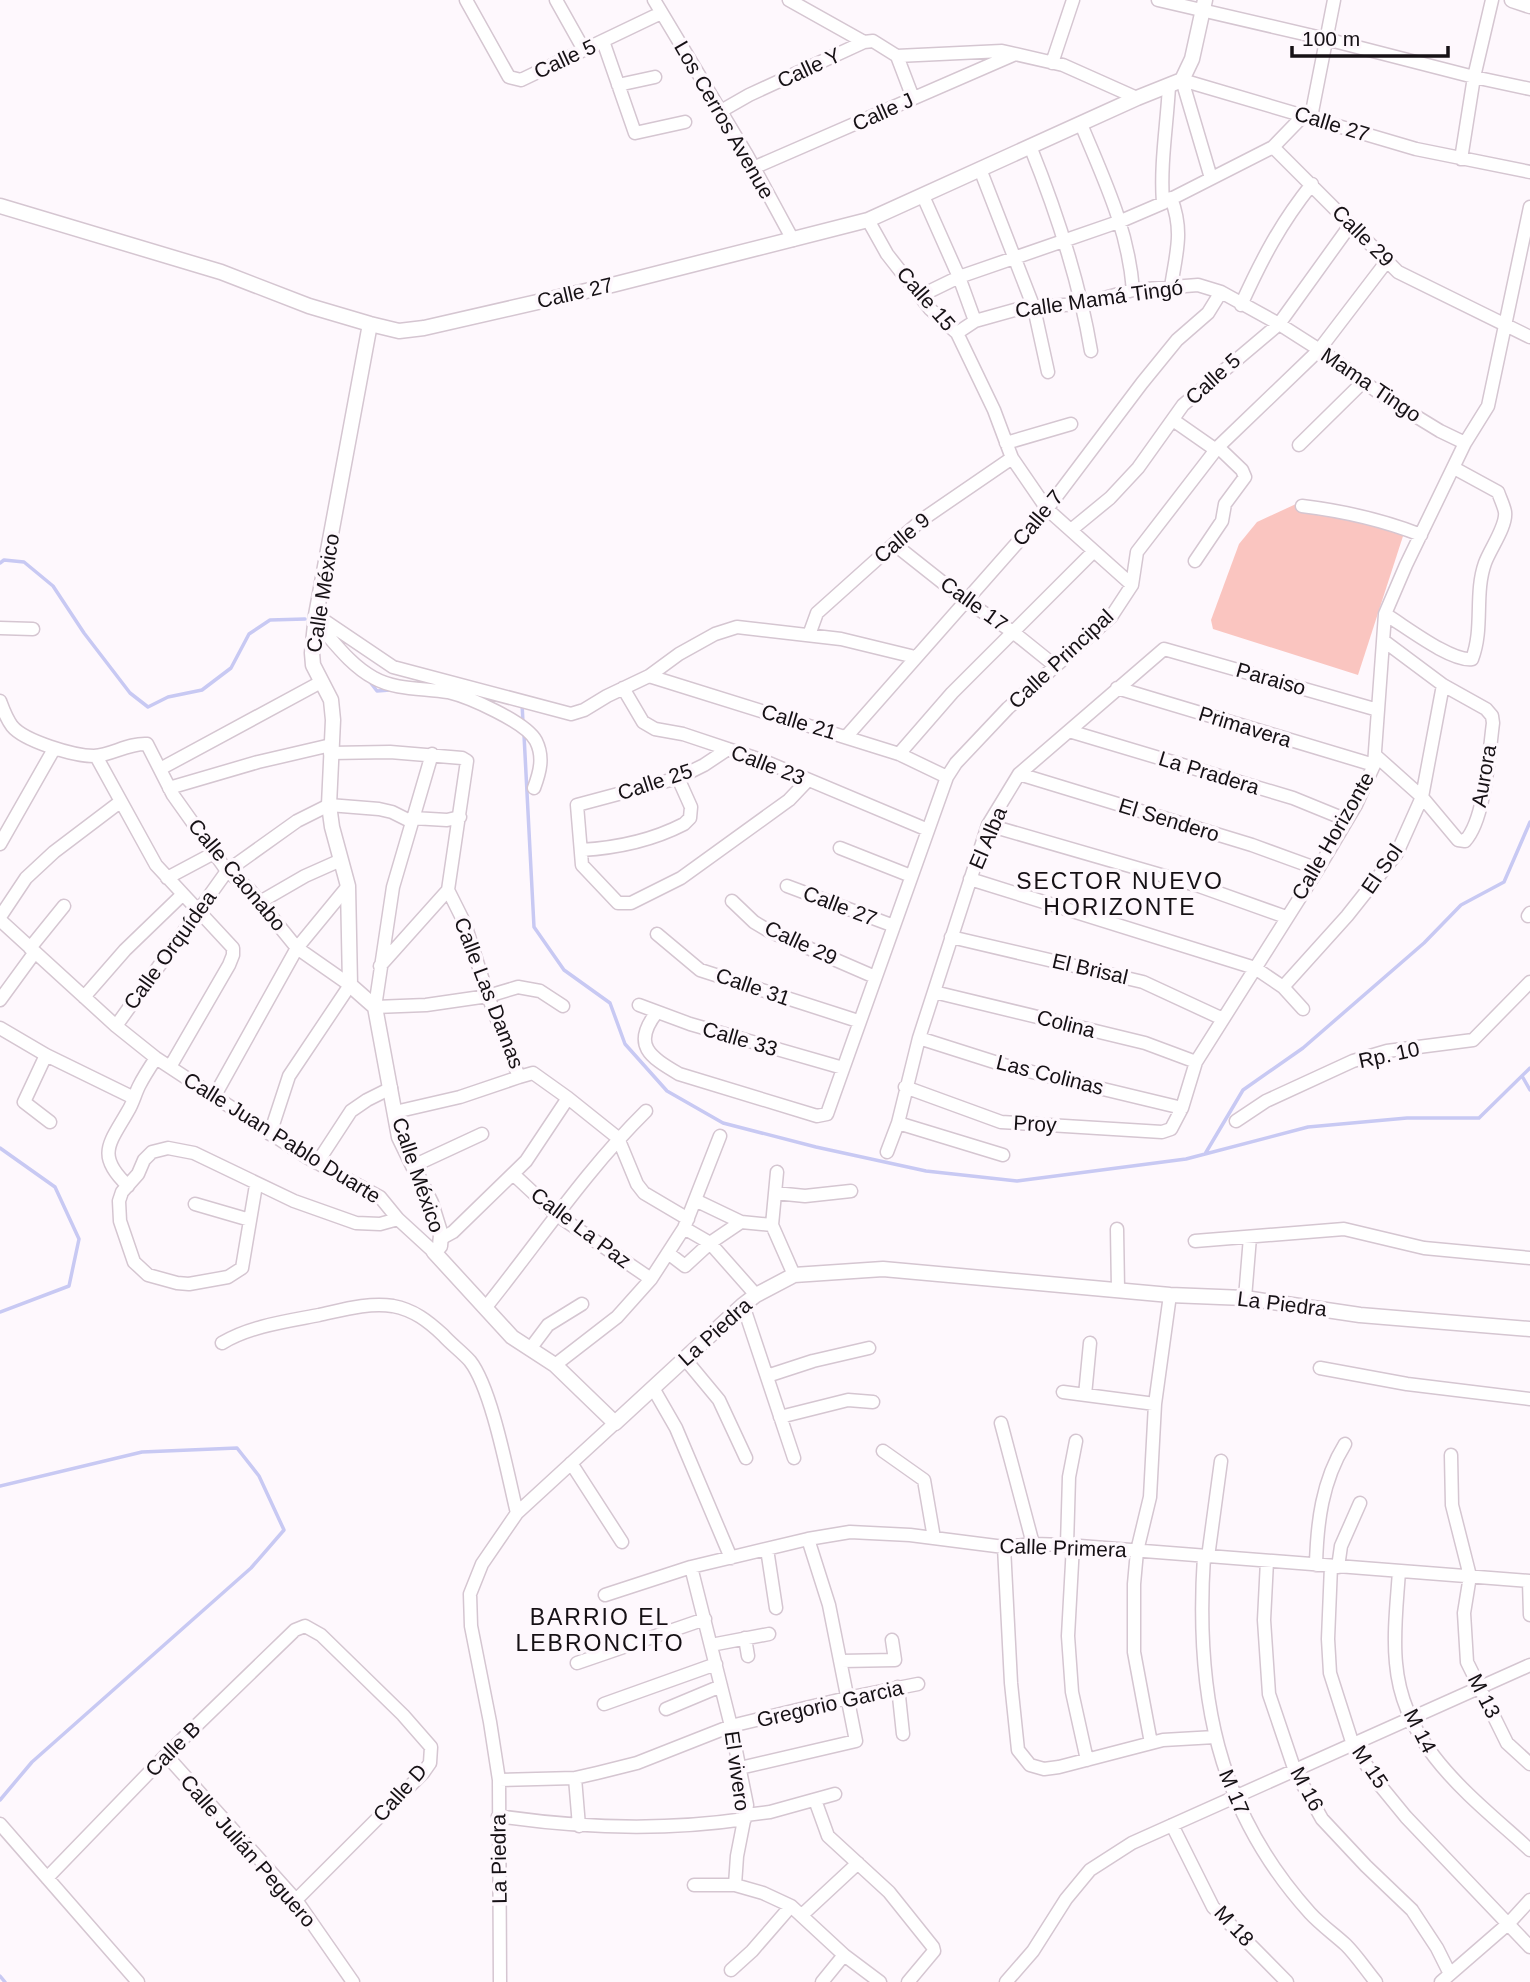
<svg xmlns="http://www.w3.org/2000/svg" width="1530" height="1982" viewBox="0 0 1530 1982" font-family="Arial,sans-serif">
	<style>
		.green { fill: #fac5c0 }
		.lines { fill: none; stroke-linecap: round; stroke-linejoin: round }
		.stream { stroke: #c8c9f3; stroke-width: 3.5 }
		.minor-casing { stroke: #d5c6d1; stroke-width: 15 }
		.tertiary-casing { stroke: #d5c6d1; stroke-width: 17 }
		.minor { stroke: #fff; stroke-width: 12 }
		.tertiary { stroke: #fff; stroke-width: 14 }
		.labels { text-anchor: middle; stroke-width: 7; stroke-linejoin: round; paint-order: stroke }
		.street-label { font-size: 21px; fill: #161115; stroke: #fef8fd }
		.neighbourhood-label { font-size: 23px; letter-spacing: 2px; fill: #161115; stroke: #fef8fd }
	</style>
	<rect width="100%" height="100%" fill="#fef8fd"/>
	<path class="green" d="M1296 504 1319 506 1404 533 1358 675 1213 629 1211 620 1239 544 1257 522Z"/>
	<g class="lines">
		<path class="stream" d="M0 563 4 560 24 562 53 586 84 633 130 693 148 707 168 697 202 690 231 668 249 634 270 620 305 619
			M370 682 377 691 390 690
			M522 703 523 723
			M524 735 534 927 564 970 610 1003 625 1044 667 1091 723 1123 816 1147 926 1171 1017 1181 1186 1159 1308 1127 1407 1118H1479L1530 1068
			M1522 1076 1530 1090
			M0 1148 55 1187 79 1239 69 1286 0 1312
			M1205 1154 1243 1090 1303 1048 1424 943 1461 905 1504 882 1530 822
			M0 1486 142 1452 237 1448 259 1476 284 1530 251 1568 32 1762 0 1800
			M0 1976 5 1982"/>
		<defs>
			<path id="minor" d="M466 0 509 77 521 80 661 13
				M556 0 584 50
				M654 0 747 155 793 240
				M789 0 864 42
				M1158 0 1326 39 1474 77 1530 89
				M603 41 635 133 685 122
				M897 56 1002 51 1063 65 1137 98
				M897 56 913 98
				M1052 63 1073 0
				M1182 80 1416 149 1530 172
				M1182 80 1211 178
				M618 85 655 77
				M721 111 749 95 864 42 873 41 897 56
				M1311 117 1334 0
				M1081 124C1104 180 1128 228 1133 290
				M1030 146C1057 213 1079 279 1091 351
				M1273 147 1398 272 1530 337
				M1461 159 1474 77 1492 0
				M753 168 1013 55
				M980 169 1034 308 1048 372
				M923 196 959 277 975 321
				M1163 203C1160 164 1167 125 1169 86
				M868 220 887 254 930 309 957 333 994 410 1012 458 1047 509 1132 585
				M1171 287C1176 253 1184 232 1171 198
				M920 296 959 277 1121 221 1163 203 1273 147 1304 115
				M1241 305C1262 259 1280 224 1312 184
				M957 333 975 321 1025 307 1083 304 1133 290 1198 285 1221 292 1279 324 1326 354 1386 398 1440 431 1465 443
				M1173 420 1216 450
				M1006 443 1071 424
				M1299 445 1363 382
				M1302 506C1343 511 1383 520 1421 535
				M1071 530 1110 498 1138 468 1183 405 1279 324 1351 224
				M894 544 966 601 1013 632 1054 665
				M1195 561 1222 521 1225 504 1245 477 1242 470 1218 447
				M1385 614C1405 626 1451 662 1472 659 1484 628 1474 594 1485 563 1490 549 1507 526 1505 512 1504 506 1500 498 1498 492L1454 468
				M316 615 393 667 571 714 584 710 607 696 649 676 679 654 715 634 737 627 841 639 915 657
				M316 622C334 642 350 665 374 678 395 690 424 688 448 692 469 697 526 722 536 741 544 757 540 772 534 788
				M0 628 33 629
				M809 635 817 613 894 544 923 519 1012 458
				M649 676 899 754 947 777
				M623 688 643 722 655 729 683 734 764 761 928 830
				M1117 688 1374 765
				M0 701C3 709 6 718 12 726 24 741 74 756 94 756 112 755 128 743 147 744L173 795 227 871 249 889 297 948 350 985 289 1076 270 1134
				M1069 731 1293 798 1347 820
				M846 737 1047 509 1142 383 1177 340 1208 313 1221 292
				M728 749 704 765 678 778 577 805 582 865 618 903H631L681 878 789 800 808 780
				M330 753 390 752 462 758 467 761 448 890 380 966
				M432 754 393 887 375 1007 426 1005 488 996 518 987 540 991 563 1006
				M899 754 952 693 1094 551
				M1375 755 1422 797 1458 840 1465 841C1485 820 1489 753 1493 723L1492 716 1486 709 1443 685 1384 641
				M96 756 156 865 233 948V955L229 965 170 1067
				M160 769 321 682
				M1019 774 1252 845 1318 869
				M169 788 258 762 331 745
				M413 818 447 820 460 817
				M988 825 1199 886 1286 917
				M0 844 54 749
				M840 848 911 876
				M581 850C616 848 653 840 684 824L690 818 691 807 678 778
				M167 878 214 853
				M970 879 1255 968 1283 987 1303 1009
				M787 886 894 926
				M448 890 465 924 488 996 519 1077 533 1073 568 1098 618 1138 637 1184 644 1193 688 1219
				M732 901 754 922 769 931 875 977
				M260 902 305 876 341 860
				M1528 916 1530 913
				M0 917 26 878 54 852 120 802
				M0 920 116 1026 156 1058 308 1158 380 1197 398 1219 434 1252
				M657 934 700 970 858 1021
				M951 937 1143 982 1223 1019
				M30 948 64 906
				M1283 987 1347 916 1397 853 1422 797 1443 685
				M934 992 1145 1043 1196 1062
				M84 997 125 950 182 895
				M0 1000 35 952
				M639 1005 690 1024 843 1068
				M657 1012C631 1045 650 1057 679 1074L817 1116 827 1114 947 777 956 763 1008 708 1111 617 1132 585 1137 552 1218 447 1319 350 1387 261
				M116 1026 227 871 297 821 329 805 379 809 392 812 412 822
				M0 1028 46 1055 134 1098
				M919 1038 1007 1066 1182 1108
				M46 1055 24 1102 50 1122
				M905 1087 1001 1122 1162 1132 1171 1129 1182 1108 1196 1062 1318 869 1356 805 1374 765 1385 614 1406 565 1465 443 1488 406 1530 207
				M214 1097 297 948 348 886
				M395 1112 460 1097 519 1077
				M1236 1121 1266 1101 1353 1061 1387 1051 1473 1040 1530 982
				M898 1123 1003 1155
				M887 1152 898 1123 919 1038 988 825 1019 774 1164 649 1378 710
				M317 1163 351 1111 367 1100 391 1088
				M413 1166 482 1134
				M777 1172 772 1225 794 1275
				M513 1174 557 1215 651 1279
				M256 1185 242 1268 228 1277 189 1284 177 1283 148 1275 134 1262 120 1221 119 1201 122 1192 138 1174 144 1160 152 1152 168 1148 194 1153 294 1201 356 1223 380 1224 398 1219
				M128 1186C95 1155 110 1143 128 1111 133 1103 135 1094 139 1086 144 1076 150 1067 156 1058
				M775 1193 805 1196 851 1191
				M695 1200 741 1222 772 1225
				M195 1204 250 1220
				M684 1228 710 1243 756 1295
				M1117 1229 1118 1289
				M442 1238 453 1232 526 1161 568 1098
				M1195 1241 1344 1229 1424 1248 1530 1258
				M668 1253 685 1266 710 1243 741 1222
				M1245 1298 1250 1237
				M743 1305 794 1458
				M486 1307C539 1241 586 1170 646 1111
				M222 1343C250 1326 288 1321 319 1315 342 1310 369 1302 393 1306 414 1310 428 1321 443 1335 451 1344 462 1352 470 1361 492 1389 508 1476 517 1513
				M530 1349 548 1325 582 1304
				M685 1359 719 1400 746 1458
				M555 1365 617 1317 651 1279 684 1228 720 1136
				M1320 1368 1407 1384 1530 1399
				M767 1376 813 1361 869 1348
				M653 1388 676 1428 731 1558
				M1063 1392 1155 1404
				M1085 1395 1090 1343
				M780 1417 848 1400 873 1402
				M1001 1423 1033 1544
				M883 1451 924 1480 934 1538
				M1451 1455 1452 1505 1470 1576 1464 1613 1467 1662 1507 1743 1530 1764
				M571 1463 622 1542
				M1067 1545 1069 1477 1076 1441
				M1073 1545 1068 1636 1072 1692 1087 1760
				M1004 1547 1011 1683 1018 1750 1030 1765 1044 1769 1059 1767 1163 1740 1215 1737
				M767 1549 776 1608
				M1204 1556C1195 1692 1216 1809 1310 1913 1321 1925 1334 1934 1346 1945 1357 1956 1366 1970 1376 1982
				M1208 1557 1221 1461
				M1267 1561 1264 1620 1269 1694 1295 1771 1322 1819 1366 1866 1412 1910 1437 1948 1450 1974
				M1316 1565C1317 1523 1322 1481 1345 1444
				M1331 1566 1328 1639 1330 1673 1353 1745 1379 1784 1406 1817 1530 1947
				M691 1567 731 1726 747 1805 737 1856 735 1885 763 1893 791 1906 844 1955 880 1982
				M1338 1567 1341 1546 1360 1503
				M1399 1571C1397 1602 1393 1633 1396 1663 1403 1748 1472 1797 1530 1850
				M1529 1581 1530 1615
				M605 1595 691 1567 808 1539 850 1532 910 1535 1004 1547 1033 1544 1067 1545 1530 1581
				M745 1638 748 1656
				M711 1645 769 1634
				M841 1661 895 1660 892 1640
				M577 1663 705 1619
				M898 1687 903 1734
				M604 1704 716 1664
				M666 1709 721 1686
				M1151 1743 1134 1652V1584L1137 1551 1150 1497 1155 1404 1170 1295
				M166 1755 296 1900 353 1982
				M740 1768 856 1741 829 1605 808 1539
				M575 1778 579 1826
				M499 1780 575 1778 597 1773 637 1763 731 1726 847 1698 918 1684
				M815 1800 828 1836 889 1892 933 1947 934 1951 908 1982
				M746 1815 770 1812 835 1794
				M498 1816C579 1828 663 1831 745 1819
				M0 1824 138 1982
				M1172 1825 1213 1907 1287 1982
				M47 1878 166 1755 295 1630 305 1626 321 1635 403 1715 431 1747 430 1763 423 1773 296 1900
				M694 1885H735
				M802 1915 858 1863
				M731 1970 752 1951 791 1906
				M500 1982 499 1780 490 1722 471 1626 470 1594 482 1564 517 1513 615 1423
				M822 1982 844 1955
				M1006 1982 1033 1951 1066 1899 1090 1870 1132 1843 1530 1665
				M1441 1982 1509 1923 1530 1900"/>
			<path id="tertiary" d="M1512 0 1530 6
				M0 206 221 272 309 306 370 324 399 331 424 328 612 285 868 220 1137 98 1182 80 1192 59 1205 0
				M370 324 316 615 312 653 313 665 331 700 333 720 329 805 332 827 348 886 350 985 375 1007 399 1137 431 1203 441 1235 440 1246 434 1252 512 1337 555 1365 615 1423 743 1305 756 1295 794 1275 883 1269 1170 1295 1245 1298 1360 1315 1530 1329"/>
		</defs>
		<use href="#minor" class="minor-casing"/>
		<use href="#tertiary" class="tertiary-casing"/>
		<use href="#minor" class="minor"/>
		<use href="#tertiary" class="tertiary"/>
	</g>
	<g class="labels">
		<g class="street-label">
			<text transform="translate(565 59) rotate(-25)" y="7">Calle 5</text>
			<text transform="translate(809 68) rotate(-25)" y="7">Calle Y</text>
			<text transform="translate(883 112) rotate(-24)" y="7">Calle J</text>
			<text transform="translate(724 120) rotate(60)" y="7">Los Cerros Avenue</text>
			<text transform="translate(1332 124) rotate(17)" y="7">Calle 27</text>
			<text transform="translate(1363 236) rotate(45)" y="7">Calle 29</text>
			<text transform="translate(575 293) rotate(-13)" y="7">Calle 27</text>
			<text transform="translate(926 299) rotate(49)" y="7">Calle 15</text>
			<text transform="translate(1099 299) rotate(-8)" y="7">Calle Mamá Tingó</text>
			<text transform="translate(1213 379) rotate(-42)" y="7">Calle 5</text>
			<text transform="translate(1371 385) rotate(34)" y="7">Mama Tingo</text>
			<text transform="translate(1038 518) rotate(-50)" y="7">Calle 7</text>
			<text transform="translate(902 538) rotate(-40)" y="7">Calle 9</text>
			<text transform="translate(323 593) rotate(-81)" y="7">Calle México</text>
			<text transform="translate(974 604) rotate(36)" y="7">Calle 17</text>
			<text transform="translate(1061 659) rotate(-43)" y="7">Calle Principal</text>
			<text transform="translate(1271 679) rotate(16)" y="7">Paraiso</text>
			<text transform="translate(799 722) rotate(17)" y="7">Calle 21</text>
			<text transform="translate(1245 727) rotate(17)" y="7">Primavera</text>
			<text transform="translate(768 765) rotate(21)" y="7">Calle 23</text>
			<text transform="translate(1209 773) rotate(17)" y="7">La Pradera</text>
			<text transform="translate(1484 776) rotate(-80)" y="7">Aurora</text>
			<text transform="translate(655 782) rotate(-18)" y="7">Calle 25</text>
			<text transform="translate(1169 820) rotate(17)" y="7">El Sendero</text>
			<text transform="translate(1333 836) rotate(-60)" y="7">Calle Horizonte</text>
			<text transform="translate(988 838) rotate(-67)" y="7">El Alba</text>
			<text transform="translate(1382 869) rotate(-55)" y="7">El Sol</text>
			<text transform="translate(237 875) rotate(50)" y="7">Calle Caonabo</text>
			<text transform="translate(840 906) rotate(21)" y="7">Calle 27</text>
			<text transform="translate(801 943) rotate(25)" y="7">Calle 29</text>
			<text transform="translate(170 950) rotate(-54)" y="7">Calle Orquídea</text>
			<text transform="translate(1090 969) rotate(13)" y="7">El Brisal</text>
			<text transform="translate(753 987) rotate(19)" y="7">Calle 31</text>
			<text transform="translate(489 993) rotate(69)" y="7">Calle Las Damas</text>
			<text transform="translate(1066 1024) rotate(14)" y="7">Colina</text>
			<text transform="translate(740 1039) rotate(16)" y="7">Calle 33</text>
			<text transform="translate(1389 1055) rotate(-12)" y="7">Rp. 10</text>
			<text transform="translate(1050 1075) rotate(14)" y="7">Las Colinas</text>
			<text transform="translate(1035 1124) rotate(3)" y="7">Proy</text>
			<text transform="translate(282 1138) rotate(32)" y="7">Calle Juan Pablo Duarte</text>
			<text transform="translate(418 1175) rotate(71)" y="7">Calle México</text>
			<text transform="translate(581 1228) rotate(37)" y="7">Calle La Paz</text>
			<text transform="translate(1282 1304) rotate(7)" y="7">La Piedra</text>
			<text transform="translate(715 1332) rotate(-42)" y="7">La Piedra</text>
			<text transform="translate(1063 1548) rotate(2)" y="7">Calle Primera</text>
			<text transform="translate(1484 1696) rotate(63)" y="7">M 13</text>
			<text transform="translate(830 1704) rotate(-13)" y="7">Gregorio Garcia</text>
			<text transform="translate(1420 1731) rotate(63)" y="7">M 14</text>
			<text transform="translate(173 1749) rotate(-45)" y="7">Calle B</text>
			<text transform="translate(1370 1767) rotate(56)" y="7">M 15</text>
			<text transform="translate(737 1771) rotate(82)" y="7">El vivero</text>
			<text transform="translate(1307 1789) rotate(62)" y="7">M 16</text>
			<text transform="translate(1234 1792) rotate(67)" y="7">M 17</text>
			<text transform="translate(400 1793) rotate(-48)" y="7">Calle D</text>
			<text transform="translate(248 1851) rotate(49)" y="7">Calle Julián Peguero</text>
			<text transform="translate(499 1859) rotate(-91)" y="7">La Piedra</text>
			<text transform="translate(1234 1926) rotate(47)" y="7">M 18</text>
		</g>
		<g class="neighbourhood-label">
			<text x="1120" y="889">SECTOR NUEVO<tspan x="1120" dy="26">HORIZONTE</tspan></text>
			<text x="600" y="1625">BARRIO EL<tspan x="600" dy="26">LEBRONCITO</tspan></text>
		</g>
	</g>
	<path d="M1292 46v10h156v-10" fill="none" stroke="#161115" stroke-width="3.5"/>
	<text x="1302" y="46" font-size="21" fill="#161115" stroke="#fef8fd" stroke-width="5" paint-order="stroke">100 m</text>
</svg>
